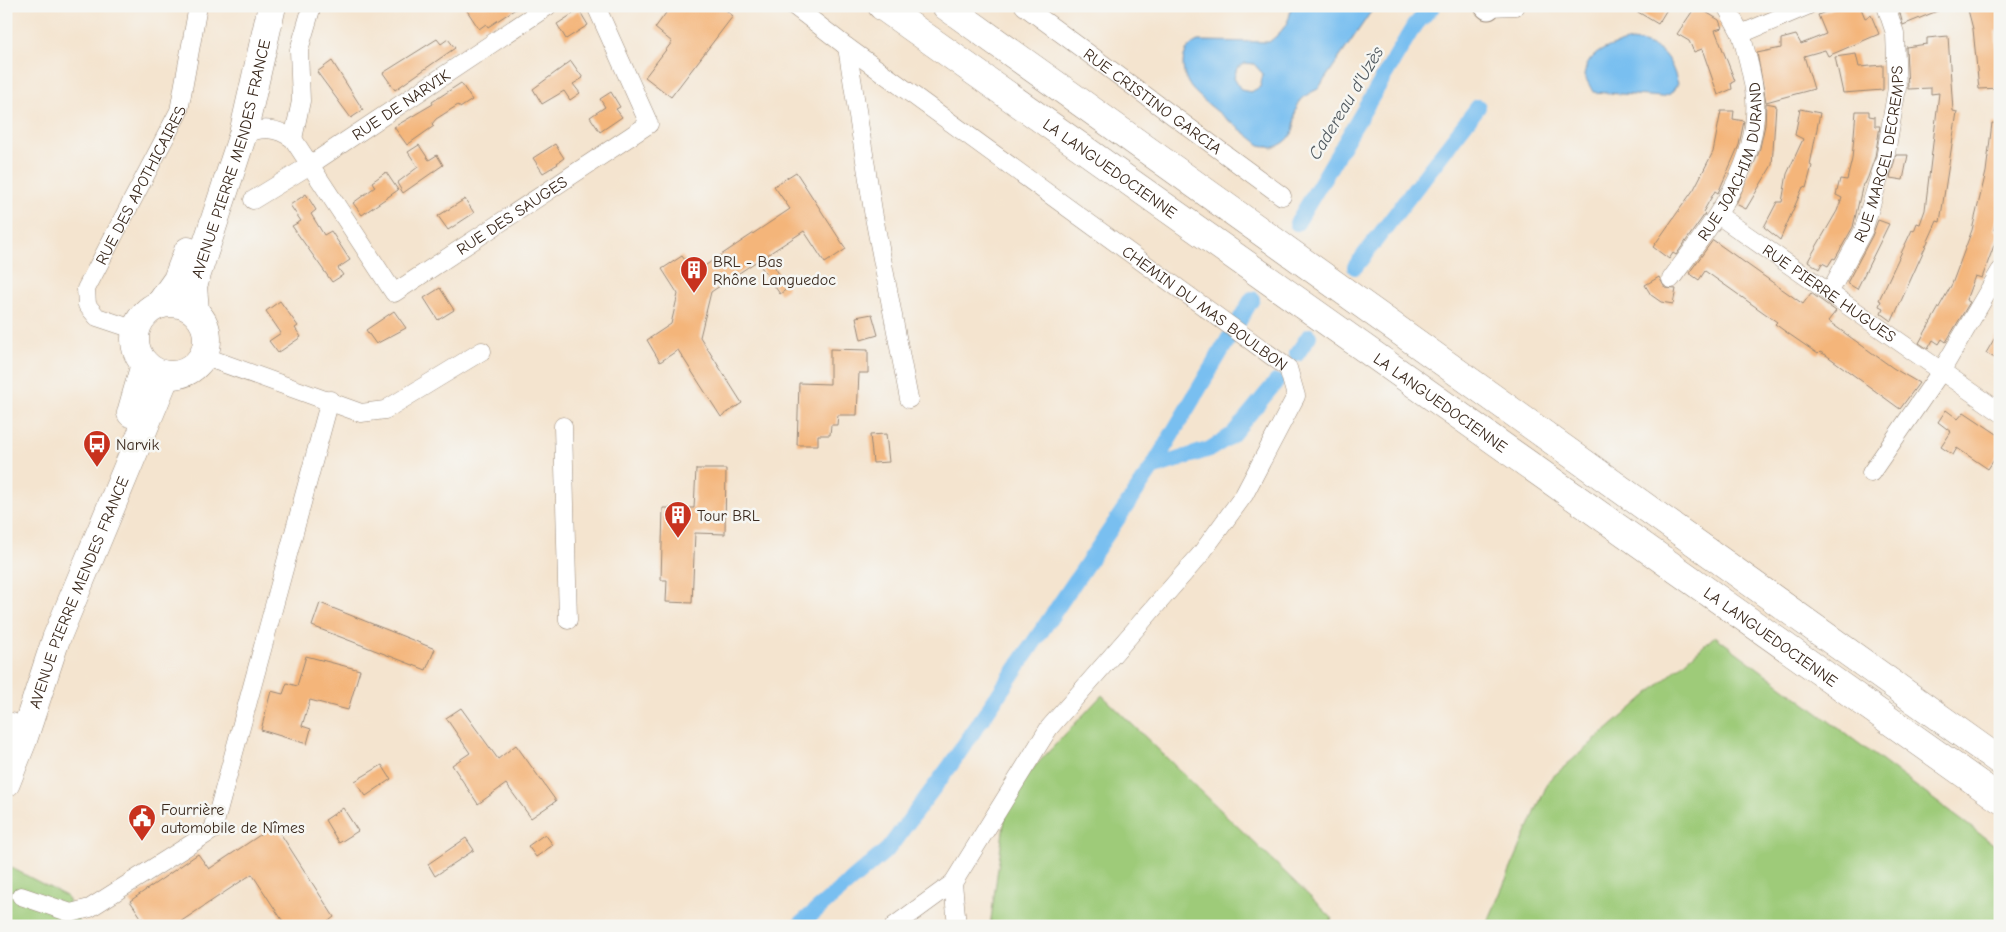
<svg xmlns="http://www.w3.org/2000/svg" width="2006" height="932" viewBox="0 0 2006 932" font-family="'Comic Neue',sans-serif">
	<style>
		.green { fill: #9ecb79; stroke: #6c7a4c }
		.water { fill: #79bff0; stroke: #5a7487; fill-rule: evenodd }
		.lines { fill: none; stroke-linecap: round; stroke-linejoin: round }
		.canal { stroke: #79bff0; stroke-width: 16 }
		.building { fill: #f4b57a }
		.street-casing { stroke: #988776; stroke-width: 19 }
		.secondary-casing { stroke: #988776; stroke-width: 27 }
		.primary-casing { stroke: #988776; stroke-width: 29 }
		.highway-casing { stroke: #988776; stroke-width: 29 }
		.street { stroke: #fff; stroke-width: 18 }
		.secondary { stroke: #fff; stroke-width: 25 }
		.primary { stroke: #fff; stroke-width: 28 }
		.highway { stroke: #fff; stroke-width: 28 }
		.labels { text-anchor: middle; stroke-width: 5; stroke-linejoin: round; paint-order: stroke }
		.street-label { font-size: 16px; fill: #3b2a1e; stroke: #f6f6f2 }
		.poi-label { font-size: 16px; fill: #3b2a1e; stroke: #f6f6f2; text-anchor: start }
		.water-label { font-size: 18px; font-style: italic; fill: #4e575d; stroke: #f6f6f2 }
	</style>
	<rect width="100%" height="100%" fill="#f6f6f2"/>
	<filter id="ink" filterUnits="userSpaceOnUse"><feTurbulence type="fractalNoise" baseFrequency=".02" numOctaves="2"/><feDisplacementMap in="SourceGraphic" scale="10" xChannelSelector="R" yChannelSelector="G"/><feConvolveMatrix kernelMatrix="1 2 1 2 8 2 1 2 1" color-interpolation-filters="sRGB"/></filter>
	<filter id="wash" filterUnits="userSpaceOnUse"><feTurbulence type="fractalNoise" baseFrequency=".0096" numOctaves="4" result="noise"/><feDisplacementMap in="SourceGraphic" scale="20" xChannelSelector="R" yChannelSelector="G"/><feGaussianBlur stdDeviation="1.12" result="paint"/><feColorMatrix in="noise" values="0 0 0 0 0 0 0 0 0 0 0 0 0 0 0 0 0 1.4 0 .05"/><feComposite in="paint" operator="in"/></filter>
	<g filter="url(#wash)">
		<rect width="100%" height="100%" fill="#f4e4cf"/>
		<path class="green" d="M1715 636 2000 849V926H1486L1549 780Z
			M1102 695 1332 918 1329 926H990L1008 795Z
			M6 865 66 896 81 926H6Z"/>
		<path class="water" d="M1291 6H1375L1318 89C1275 107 1314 133 1273 148L1260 145C1241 129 1209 107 1193 90 1180 75 1178 49 1198 41L1269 42C1281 33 1291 22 1291 6ZM1245 63 1254 64 1263 74 1260 87 1251 92 1241 90 1234 78 1237 68Z
			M1632 41C1662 45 1670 56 1678 84L1670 94 1662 97 1593 92 1584 75C1588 51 1611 45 1632 41Z"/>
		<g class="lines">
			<path class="canal" d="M1297 223 1414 26 1433 6
				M1355 267 1478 107
				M1297 354 1309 336
				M1152 468 1210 449 1232 435 1276 382
				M798 926 888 849 950 766 1152 468 1252 299"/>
		</g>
		<g id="blocks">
			<path class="building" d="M464 6H520L488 27 486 24 479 29Z
				M671 6H721L733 16 671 97 645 77 672 42 655 28Z
				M1628 6H1669L1658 24Z
				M1696 6 1719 20 1722 28 1715 30 1735 81 1731 83 1732 89 1718 95 1702 49 1694 52 1689 41 1677 34Z
				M1839 6H1860L1865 18 1871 15 1879 34 1828 56 1825 50 1804 56 1814 89 1766 102 1757 53 1781 48V39L1796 35 1801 44 1826 34 1818 15Z
				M1898 6H1947V7L1903 25Z
				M1967 6H2000V31H1995L2000 88 1979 89 1973 29Z
				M579 10 588 25 566 39 557 24Z
				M1948 36 1953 111 1957 112 1940 222 1937 221 1892 321 1881 313 1883 308 1879 306 1881 301 1879 300 1912 230 1914 231 1917 223 1920 224 1925 210 1939 93 1931 94V88L1908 89 1906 47 1927 44V38Z
				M437 39 441 44 448 39 455 48 395 90 383 73Z
				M1856 54 1859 67 1883 65V90L1843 93 1835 57Z
				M332 61 363 110 351 118 317 72Z
				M571 61 583 78 573 84 580 93 570 100 564 91 542 104 533 89Z
				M461 83 472 100 460 108 458 105 436 119 432 124 434 126 407 145 394 127 433 104 432 102Z
				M611 92 620 107 616 109 622 117 600 132 590 117 605 107 600 99Z
				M1766 103 1776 105 1772 165 1746 209 1736 204 1759 152 1765 125Z
				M1800 109 1820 113 1810 165 1812 166 1806 188 1803 187 1780 240 1764 227 1777 202H1782L1787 174 1803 139 1795 135Z
				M1721 111H1734L1733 119 1744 121 1739 145 1718 193 1715 191 1703 212 1705 214 1676 255 1673 253 1669 259 1653 247 1694 189 1713 152Z
				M1856 111H1869V116L1875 117V126H1880L1875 157 1868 177 1865 184H1863L1853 227 1835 259 1833 258 1828 266 1822 263 1819 269 1808 261 1837 211 1842 198 1836 195 1840 179 1847 180 1852 159Z
				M1992 123 2000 124V205L1994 230 1999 232 1982 278 1975 276 1966 300 1970 302 1946 342 1942 339 1939 344 1933 340 1928 349 1919 343 1952 284 1972 230 1986 172Z
				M555 144 564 158 557 163 558 164 543 173 533 158Z
				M419 145 429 160 437 155 443 165 403 193 397 183 418 167 408 152Z
				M1896 155H1908L1903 180 1890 178Z
				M386 172 398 190 362 215 353 203 375 187 372 182Z
				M796 172 846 249 825 263 804 231 767 255 788 288 780 294 757 261 711 292 700 337 742 403 721 417 678 350 660 362 647 340 671 324 678 294 662 269 682 256 694 273 790 209 774 186Z
				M306 194 316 210 311 214 324 235 331 231 350 260 338 268 343 275 332 282 292 226 301 221 290 205Z
				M465 199 474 213 448 230 438 216Z
				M1878 220 1889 224 1857 289 1847 283 1872 236Z
				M1713 240 1803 304 1811 293 1836 311 1828 321 1893 368 1919 383 1900 409 1826 355 1820 352 1818 354 1786 332 1775 324 1777 322 1705 271 1699 280 1689 273Z
				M1659 277 1665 288 1676 289 1673 304 1661 302 1651 295 1645 285Z
				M440 288 454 310 438 320 424 298Z
				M280 301 298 326 295 328 301 337 278 353 269 341 281 333 266 311Z
				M394 311 406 328 376 344 366 330Z
				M872 314 878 335 861 340 856 317Z
				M2000 329V361L1986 353Z
				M830 349 868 350V373H859L857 415H838L837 425H831L830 435H818V445H797L799 383 830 384Z
				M1946 410 1958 419 1964 412 2000 436V451L1988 469 1957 448 1953 455 1941 447 1951 432 1938 422Z
				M886 434 889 462 873 463 870 435Z
				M696 469H726L725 534 695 533 692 603 666 602 667 580H661L663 508H694Z
				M320 603 435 649 426 670 312 626Z
				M306 656 360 670 348 710 310 700 302 726 311 729 307 744 261 730 271 691 283 694 287 683 297 686Z
				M461 708 498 759 516 745 556 801 531 818 506 784 478 804 452 765 470 753 446 718Z
				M382 765 391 779 366 796 355 781Z
				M343 808 358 831 339 843 325 820Z
				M275 825 334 917 322 926H286L252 874 174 926H147L130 901 198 854 209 869Z
				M545 834 553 845 536 857 528 846Z
				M466 838 474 850 435 876 428 864Z"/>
		</g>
	</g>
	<g filter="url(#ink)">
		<use href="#blocks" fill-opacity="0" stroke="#988776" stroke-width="1"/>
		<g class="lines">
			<defs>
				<g id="street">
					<path id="s1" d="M794 6 847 47 1288 368 1296 396 1244 495 1200 555 1049 728 953 883 957 926"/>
					<path id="s2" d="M1024 6 1282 196"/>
					<path d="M1726 6 1741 34 1807 6"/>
					<path d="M1488 7 1516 6"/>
					<path d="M847 47 874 217 909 399"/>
					<path id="s3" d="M243 134C262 127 276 127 293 139L394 293 649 124 596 6"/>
					<path d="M293 139 301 101 299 50 312 6"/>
					<path id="s4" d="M253 200 310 165 548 6"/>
					<path id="s5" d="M1718 215 2000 412"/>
					<path id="s6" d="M1671 279C1709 227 1760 167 1755 98 1753 76 1747 55 1741 34"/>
					<path id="s7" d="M1829 293 1863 231 1885 159 1897 88 1895 33 1886 6"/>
					<path id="s8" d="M136 330 97 317 87 305 86 289 179 111 198 6"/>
					<path d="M203 356 361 413 385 410 482 351"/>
					<path d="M563 426 568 620"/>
					<path d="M1871 473 1942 370 2000 271"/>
					<path d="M11 751 14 742 12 722"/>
					<path d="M21 896 71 913 90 908 213 830 330 400"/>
					<path d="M894 926 953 883"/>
				</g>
				<path id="secondary" d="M1487 6 1488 7"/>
				<g id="primary">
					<circle cx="171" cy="339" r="36"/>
					<path d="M160 304 177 280 188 251"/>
					<path id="s9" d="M195 311 193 286 243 134 272 6"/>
					<path d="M131 413 145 364"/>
					<path id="s10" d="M6 783 23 740 56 639 166 375"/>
				</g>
				<g id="highway">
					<path id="s11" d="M882 6 2000 799"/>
					<path d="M946 6 2000 761"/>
				</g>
			</defs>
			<use href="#street" class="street-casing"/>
			<use href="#secondary" class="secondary-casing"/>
			<use href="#primary" class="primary-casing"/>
			<use href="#highway" class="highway-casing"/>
			<use href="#street" class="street"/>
			<use href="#secondary" class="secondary"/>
			<use href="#primary" class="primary"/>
			<use href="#highway" class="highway"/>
		</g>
	</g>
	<defs>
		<symbol id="building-pin" viewBox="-11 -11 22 30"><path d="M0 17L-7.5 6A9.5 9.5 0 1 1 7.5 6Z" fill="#c8321e" stroke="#f6f6f2"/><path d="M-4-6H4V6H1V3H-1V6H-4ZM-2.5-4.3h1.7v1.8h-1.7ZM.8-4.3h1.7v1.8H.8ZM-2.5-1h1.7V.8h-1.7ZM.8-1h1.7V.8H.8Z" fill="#fff"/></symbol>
		<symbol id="bus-pin" viewBox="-11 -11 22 30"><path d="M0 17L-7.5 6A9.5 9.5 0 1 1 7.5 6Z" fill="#c8321e" stroke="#f6f6f2"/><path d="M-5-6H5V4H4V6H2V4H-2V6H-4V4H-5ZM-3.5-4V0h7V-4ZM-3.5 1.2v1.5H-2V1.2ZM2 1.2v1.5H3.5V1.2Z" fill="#fff"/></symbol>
		<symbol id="civic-pin" viewBox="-11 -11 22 30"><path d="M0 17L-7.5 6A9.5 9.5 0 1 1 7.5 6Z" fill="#c8321e" stroke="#f6f6f2"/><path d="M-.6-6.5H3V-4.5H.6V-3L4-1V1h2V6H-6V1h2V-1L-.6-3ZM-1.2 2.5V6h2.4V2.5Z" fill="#fff"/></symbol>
	</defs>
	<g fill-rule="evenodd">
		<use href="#building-pin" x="678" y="254" width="32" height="43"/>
		<use href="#bus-pin" x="81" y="428" width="32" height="43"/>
		<use href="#building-pin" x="662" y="499" width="32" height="43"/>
		<use href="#civic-pin" x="126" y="802" width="32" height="43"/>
	</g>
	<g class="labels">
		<g class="street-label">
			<text dy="6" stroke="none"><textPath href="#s2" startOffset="160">RUE CRISTINO GARCIA</textPath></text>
			<text dy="6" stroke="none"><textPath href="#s4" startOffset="176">RUE DE NARVIK</textPath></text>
			<text dy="6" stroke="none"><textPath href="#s7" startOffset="150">RUE MARCEL DECREMPS</textPath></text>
			<text dy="6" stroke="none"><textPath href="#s9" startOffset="158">AVENUE PIERRE MENDES FRANCE</textPath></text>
			<text dy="6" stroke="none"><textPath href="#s6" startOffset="135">RUE JOACHIM DURAND</textPath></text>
			<text dy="6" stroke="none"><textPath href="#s11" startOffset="280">LA LANGUEDOCIENNE</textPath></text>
			<text dy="6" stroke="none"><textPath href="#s8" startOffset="190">RUE DES APOTHICAIRES</textPath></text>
			<text dy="6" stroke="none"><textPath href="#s3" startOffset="378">RUE DES SAUGES</textPath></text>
			<text dy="6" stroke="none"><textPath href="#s5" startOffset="136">RUE PIERRE HUGUES</textPath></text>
			<text dy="6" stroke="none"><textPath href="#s1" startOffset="510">CHEMIN DU MAS BOULBON</textPath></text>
			<text dy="6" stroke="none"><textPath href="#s11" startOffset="685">LA LANGUEDOCIENNE</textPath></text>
			<text dy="6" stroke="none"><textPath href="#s10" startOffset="204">AVENUE PIERRE MENDES FRANCE</textPath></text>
			<text dy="6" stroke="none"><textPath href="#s11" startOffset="1090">LA LANGUEDOCIENNE</textPath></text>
		</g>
		<g class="poi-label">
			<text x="713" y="267">BRL - Bas<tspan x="713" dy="18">Rhône Languedoc</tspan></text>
			<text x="116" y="450">Narvik</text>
			<text x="697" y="521">Tour BRL</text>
			<text x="161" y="815">Fourrière<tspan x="161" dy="18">automobile de Nîmes</tspan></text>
		</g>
		<g class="water-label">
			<text transform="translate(1346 103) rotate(-59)" y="6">Cadereau d'Uzès</text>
		</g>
	</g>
	<rect width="2006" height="932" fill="none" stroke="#f6f6f2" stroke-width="25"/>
</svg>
